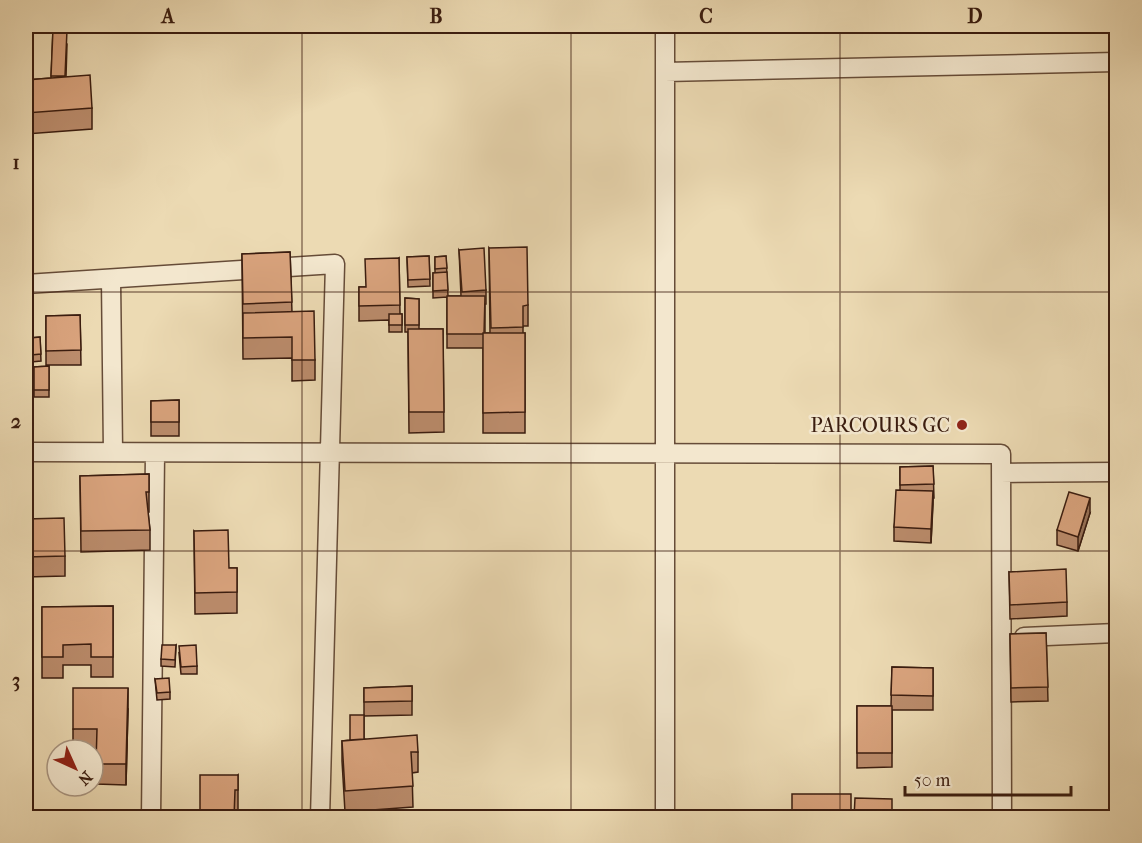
<svg xmlns="http://www.w3.org/2000/svg" width="1142" height="843" viewBox="0 0 1142 843" font-family="'IM FELL French Canon',serif">
	<style>
		.lines { fill: none; stroke-linecap: round; stroke-linejoin: round }
		.street-casing { stroke: #664c38; stroke-width: 21 }
		.street { stroke: #f3e7ce; stroke-width: 18 }
		.wall { fill: #bb8c6c; stroke: #3a1c0f; stroke-width: 1.5 }
		.shaded-wall { fill: #987258; stroke: #3a1c0f; stroke-width: 1.5 }
		.building { fill: #d9a37d; stroke: #3a1c0f; stroke-width: 1.5 }
		.grid { fill: none; stroke: #3a1c0f; stroke-width: 1.5; stroke-opacity: 0.55 }
		.poi-dot { fill: #8f2418; stroke: #f3e7ce; stroke-width: 2 }
		.labels { text-anchor: middle; stroke-width: 5; stroke-linejoin: round; paint-order: stroke }
		.poi-label { font-size: 20px; fill: #3a1c0f; stroke: #f3e7ce; text-anchor: end }
		.neatline { fill: none; stroke: #3a1c0f; stroke-width: 2 }
		.grid-label { font-size: 20px; text-anchor: middle; font-weight: bold; fill: #3a1c0f }
	</style>
	<rect width="100%" height="100%" fill="#ecdab3"/>
	<filter id="stains"><feTurbulence type="fractalNoise" baseFrequency=".00333" numOctaves="4"/><feColorMatrix values="0 0 0 0 .2 0 0 0 0 .09 0 0 0 0 .02 0 0 0 .5 -.17"/></filter>
	<radialGradient id="worn" r=".72"><stop offset=".6" stop-color="#630" stop-opacity="0"/><stop offset="1" stop-color="#630" stop-opacity=".3"/></radialGradient>
	<g class="lines">
		<defs>
			<path id="street" d="M665 26V818
				M665 72 1116 62
				M111 279 113 452
				M26 284 335 264 320 818
				M26 452 1001 454 1002 818
				M1001 473 1116 472
				M1024 637 1116 633
				M151 818 155 453"/>
		</defs>
		<use href="#street" class="street-casing"/>
		<use href="#street" class="street"/>
	</g>
	<path class="wall" d="M53 29 67 44 66 77 92 108V129L26 134V80L51 78Z
		M489 248 528 305V326H523V333H525V433H483V348H447V297L433 298V273H435V257L446 256 448 296H461L459 250 486 290V304H485V333H490Z
		M290 252 292 312 315 360V380L292 381V358L243 359 242 254Z
		M429 256 430 286 408 287 407 257Z
		M399 258 400 314H402V332H389V320L359 321V287H366Z
		M26 282H33L32 309H29L28 360H26Z
		M405 298 419 299V329H443L444 432 409 433 408 332H405Z
		M80 315 81 365H46V316Z
		M40 337 41 361 31 362 30 338Z
		M49 366V397H34V367Z
		M179 400V436H151V401Z
		M933 466 934 498H933L931 543 894 541V527L900 490V467Z
		M149 474V512H148L150 530V550L81 552 80 476Z
		M1090 513 1078 551 1057 545V530Z
		M26 519 65 556V576L26 577Z
		M194 531 229 568H237V613L195 614Z
		M1009 572 1067 602V616L1010 619Z
		M113 606V677H91V665H63V678H42V607Z
		M1046 633 1048 701 1011 702 1010 634Z
		M176 645 175 667 161 666V659Z
		M179 653 197 666V674H181Z
		M892 667 933 668V710H892V767L857 768V706H891Z
		M155 679 170 692V699L157 700Z
		M412 686V715L364 716V739L418 752V772L412 773 413 807 345 812 342 761V741L350 740 364 715V688Z
		M128 709 126 785 96 784 97 749H73V729Z
		M238 775V811L235 810 200 818Z"/>
	<path class="shaded-wall" d="M933 491V505L931 543V529Z
		M1090 498V513L1078 551V537Z
		M128 688V709L126 785V764Z"/>
	<path class="building" d="M53 29 67 30 65 76H51Z
		M90 75 92 108 26 113V80Z
		M527 247 528 305 523 306V327L491 328 489 248Z
		M484 248 486 290 462 292 459 250Z
		M290 252 292 302 243 304 242 254Z
		M429 256 430 279 408 280 407 257Z
		M446 256 447 268 435 269V257Z
		M399 258 400 305 359 306V287H366L365 259Z
		M447 272 448 290 433 291V273Z
		M26 282H33L32 288H29L28 340 26 339Z
		M447 296H485L484 333H483V334H447Z
		M405 298 419 299V325H405Z
		M314 311 315 360H292V337L243 338V313Z
		M389 314H402V325H389Z
		M80 315 81 350 46 351V316Z
		M408 329H443L444 412H409Z
		M483 333H525V412L483 413Z
		M40 337 41 354 31 355 30 338Z
		M49 366V390H34V367Z
		M179 400V422H151V401Z
		M933 466 934 484 900 485V467Z
		M149 474V492H146L150 530 81 531 80 476Z
		M896 490 933 491 931 529 894 527Z
		M1069 492 1090 498 1078 537 1057 530Z
		M64 518 65 556 26 557V519Z
		M228 530 229 568H237V592L195 593 194 531Z
		M1066 569 1067 602 1010 605 1009 572Z
		M113 606V657H91V644L63 645V657H42V607Z
		M1046 633 1048 687 1011 688 1010 634Z
		M162 645H176L175 660 161 659Z
		M196 645 197 666 181 667 179 646Z
		M892 667 933 668V696L891 695Z
		M169 678 170 692 157 693 155 679Z
		M412 686V701L364 702V688Z
		M73 688H128L126 764H96L97 729H73Z
		M857 706H892V753H857Z
		M350 715H364V739L350 740Z
		M417 735 418 752H411L413 786 345 791 342 741Z
		M200 775H238V790H235L234 818H200Z
		M792 794H851V818H792Z
		M855 798 892 799V818H854Z"/>
	<path class="grid" d="M302 26V818M571 26V818M840 26V818M26 292H1116M26 551H1116"/>
	<circle class="poi-dot" cx="962" cy="425" r="6"/>
	<g class="labels">
		<g class="poi-label">
			<text x="950" y="432">PARCOURS GC</text>
		</g>
	</g>
	<rect width="1142" height="843" fill="none" stroke="#ecdab3" stroke-width="66"/>
	<g transform="translate(75 768) rotate(135)"><circle r="28" fill="#f3e7ce" stroke="#a99682" stroke-width="1.5"/>
	<path d="M0-4.5L10 22L0 15L-10 22Z" fill="#8f2418"/>
	<text y="-9" font-size="16" font-weight="bold" text-anchor="middle" fill="#3a1c0f">N</text>
	</g>
	<path d="M905 786v9h166v-9" fill="none" stroke="#3a1c0f" stroke-width="3"/>
	<text x="914" y="786" font-size="18" fill="#3a1c0f" stroke="#f3e7ce" stroke-width="4.5" paint-order="stroke">50 m</text>
	<rect x="33" y="33" width="1076" height="777" class="neatline"/>
	<g class="grid-label">
		<text x="168" y="23">A</text>
		<text x="436" y="23">B</text>
		<text x="706" y="23">C</text>
		<text x="975" y="23">D</text>
		<text x="16" y="169">1</text>
		<text x="16" y="428">2</text>
		<text x="16" y="687">3</text>
	</g>
	<rect width="100%" height="100%" filter="url(#stains)"/>
	<rect width="100%" height="100%" fill="url(#worn)"/>
</svg>
